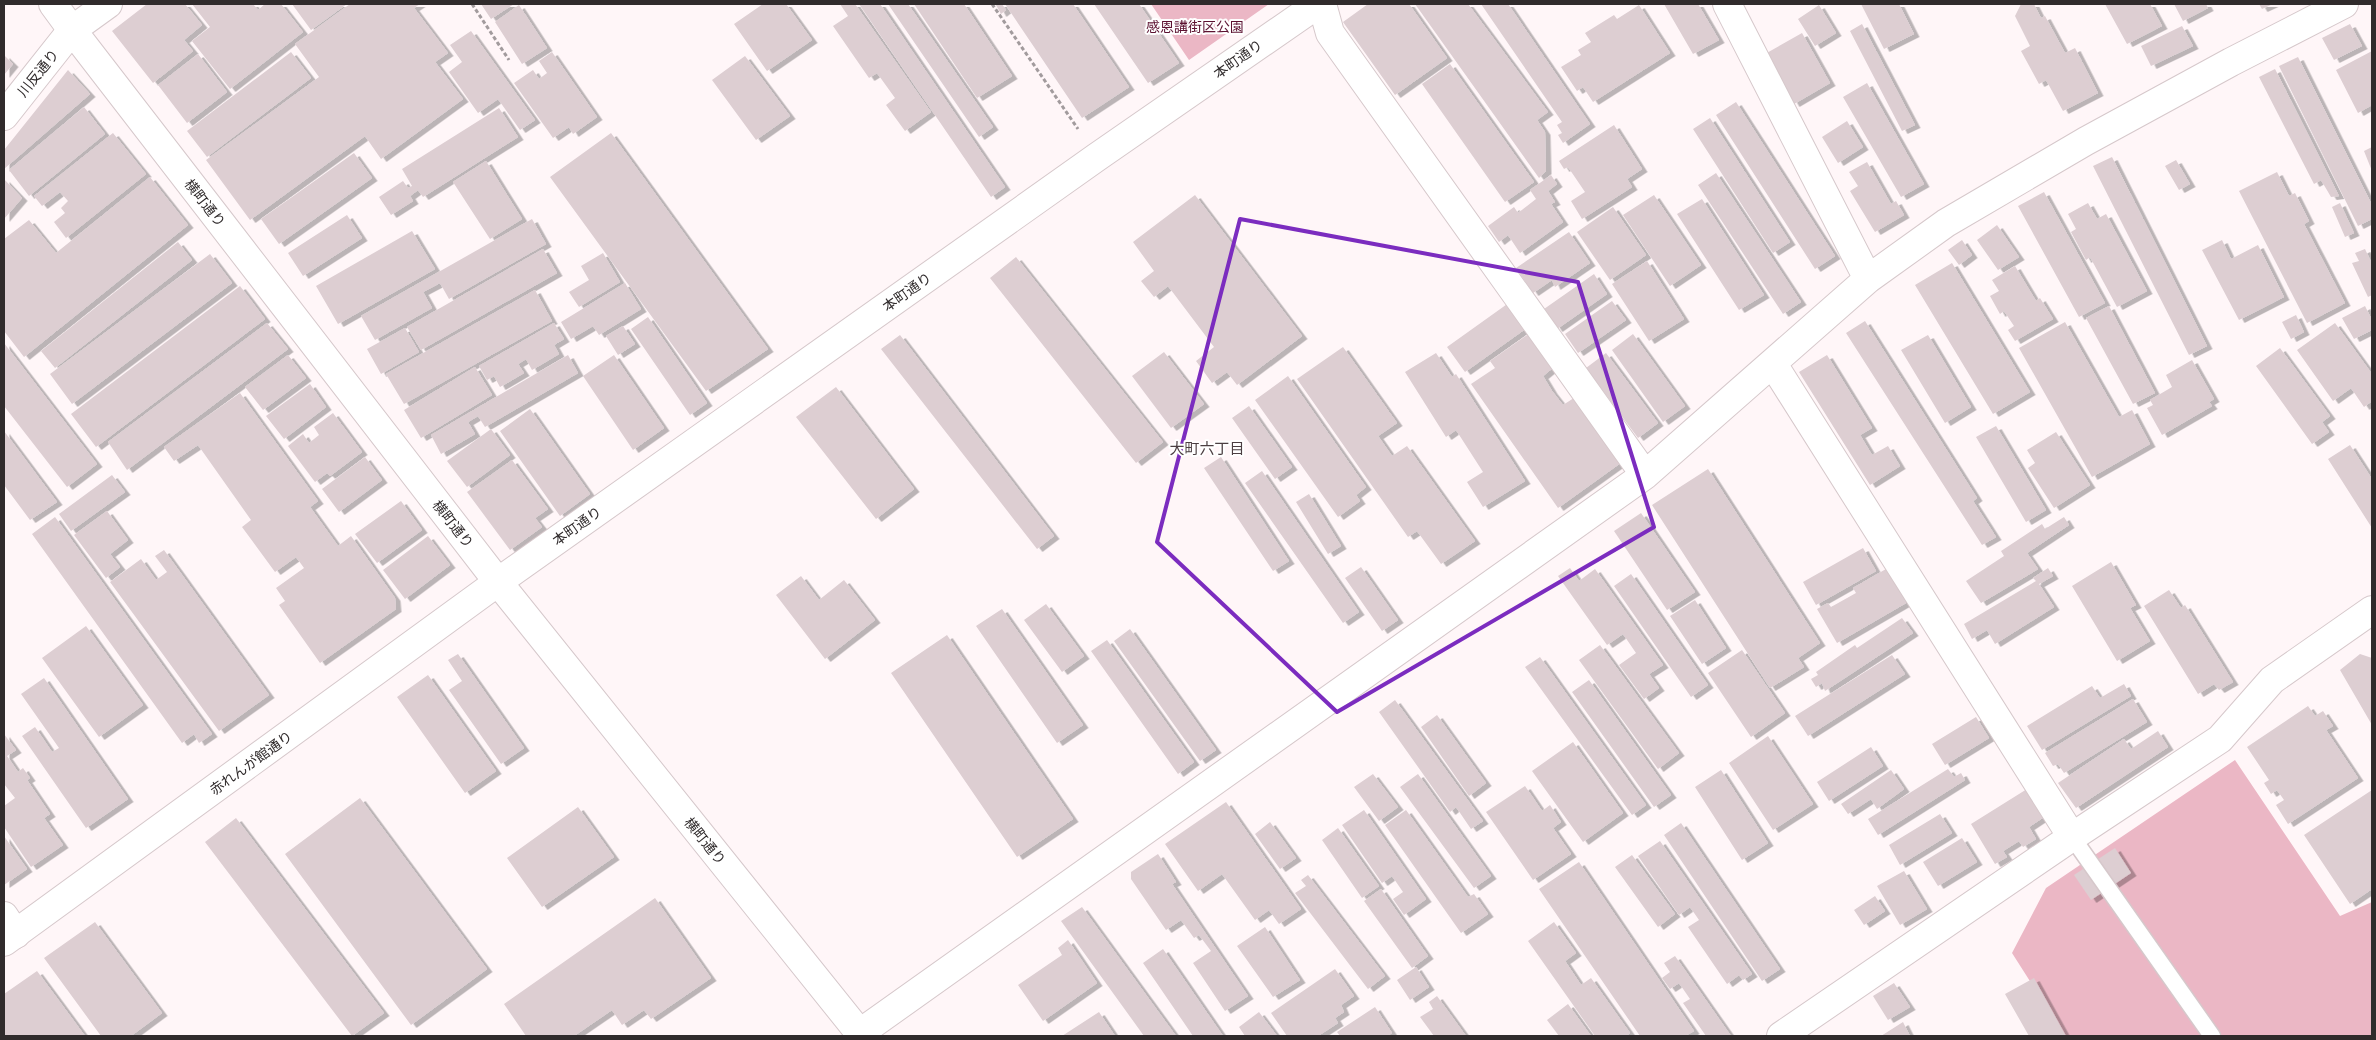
<svg xmlns="http://www.w3.org/2000/svg" width="2376" height="1040" viewBox="0 0 2376 1040" font-family="Roboto,'Noto Sans JP',sans-serif">
	<style>
		.green { fill: #ebb7c5 }
		.building { fill: #ddced2; filter: url(#shadow) }
		.lines { fill: none; stroke-linecap: round; stroke-linejoin: round }
		.service-casing { stroke: #d6c8cb; stroke-width: 19 }
		.minor-casing { stroke: #d6c8cb; stroke-width: 30 }
		.tertiary-casing { stroke: #d6c8cb; stroke-width: 30 }
		.path { stroke: #a29b9d; stroke-width: 3; stroke-dasharray: 4 2.5; stroke-linecap: butt }
		.service { stroke: #fff; stroke-width: 16 }
		.minor { stroke: #fff; stroke-width: 28 }
		.tertiary { stroke: #fff; stroke-width: 28 }
		.marked { fill: none; stroke: #7b2cbf; stroke-width: 4; stroke-linejoin: round }
		.labels { text-anchor: middle; stroke-width: 4; stroke-linejoin: round; paint-order: stroke }
		.park-label { font-size: 14px; fill: #5c1231; stroke: #fff }
		.street-label { font-size: 14px; fill: #302b2c; stroke: #fff }
		.neighbourhood-label { font-size: 15px; fill: #4b3f42; stroke: #fff }
	</style>
	<defs>
		<filter id="shadow"><feDropShadow dx="5.5" dy="3" stdDeviation="0" flood-color="#0004"/></filter>
	</defs>
	<rect width="100%" height="100%" fill="#fff6f8"/>
	<path class="green" d="M1151 4H1269L1189 60Z
		M2235 760 2340 916 2372 902V1036H2065L2012 953 2046 888Z"/>
	<path class="building" d="M147 4H185L202 25 184 40 193 51 153 83 112 31Z
		M192 4H253L258 10 265 4H281L303 32 230 89 192 41 210 27Z
		M292 4H347L311 30Z
		M350 4H420L414 8 448 53 435 62 463 99 381 159 365 136 250 220 206 160 319 77 295 44Z
		M481 4H514L491 19Z
		M763 4H786L812 40 767 71 734 24Z
		M840 4H855L931 112 905 131 886 105 895 98 877 73 869 78 833 26 848 16Z
		M859 4H880L1005 187 991 197Z
		M888 4H908L993 127 979 137Z
		M914 4H964L1012 76 977 98Z
		M999 4H1002L1006 10 1001 14 996 5Z
		M1005 4H1073L1129 87 1082 118Z
		M1094 4H1139L1179 63 1148 83Z
		M1368 4H1409L1447 58 1395 95 1343 22Z
		M1415 4H1468L1548 112 1537 120 1545 132 1546 171 1539 178Z
		M1481 4H1508L1590 124 1563 143 1558 135 1562 133 1557 125 1562 122Z
		M1664 4H1698L1719 40 1693 54Z
		M1861 4H1899L1914 34 1884 49Z
		M2021 4H2034L2041 18 2045 16 2065 53 2075 48 2098 93 2063 111 2046 80 2039 84 2021 51 2030 46 2015 16Z
		M2105 4H2150L2162 26 2127 44Z
		M2174 4H2206L2208 8 2183 21Z
		M2259 4H2273L2262 9Z
		M519 5 547 48 522 64 495 22Z
		M1639 5 1670 53 1593 102 1583 87 1577 91 1561 67 1581 55 1578 50 1591 42 1585 33 1614 15 1617 19Z
		M1819 5 1836 33 1815 46 1798 19Z
		M1862 24 1915 125 1902 131 1850 31Z
		M2350 24 2362 46 2334 60 2322 38Z
		M2182 26 2193 46 2151 66 2141 46Z
		M471 31 535 120 520 130 498 99 478 113 449 72 462 62 450 45Z
		M1802 33 1830 83 1794 104 1765 54Z
		M2372 51V105L2358 113 2336 70Z
		M291 52 311 78 207 157 187 131Z
		M552 52 597 117 573 134 569 127 553 138 514 83 533 70 539 79 547 73 539 61Z
		M198 54 227 92 187 123 158 85Z
		M4 55 13 64 4 75Z
		M745 56 790 116 756 140 712 80Z
		M2298 57 2372 205V219L2358 226 2279 66Z
		M1450 64 1534 182 1505 202 1422 84Z
		M2275 69 2339 196 2331 197 2321 180 2314 184 2259 77Z
		M68 70 90 94 4 169V150Z
		M1867 83 1924 184 1901 197 1843 97Z
		M1736 102 1835 256 1815 269 1716 115Z
		M84 107 105 134 29 196 9 170Z
		M499 108 518 137 423 197 418 190 410 196 413 201 391 215 379 197 403 181 408 188 412 186 402 169Z
		M1710 118 1790 242 1773 253 1693 129Z
		M1847 121 1863 147 1838 163 1822 137Z
		M1614 125 1642 169 1627 179 1632 187 1582 219 1571 201 1585 192 1568 167 1564 169 1559 161Z
		M113 133 146 174 66 238 54 222 65 213 61 208 68 201 60 192 42 206 34 196Z
		M611 133 768 349 706 391 550 177Z
		M2372 147V171L2364 151Z
		M354 153 372 178 279 244 261 219Z
		M2112 157 2207 346 2189 355 2093 166Z
		M2176 160 2190 184 2179 190 2165 166Z
		M486 161 522 219 490 239 453 182Z
		M1867 162 1891 204 1896 201 1904 215 1875 232 1850 191 1858 186 1849 172Z
		M2277 172 2289 196 2295 193 2309 221 2304 224 2345 303 2307 323 2239 191Z
		M1716 173 1801 302 1783 314 1698 185Z
		M1551 175 1557 184 1548 191 1555 202 1551 204 1563 222 1520 253 1508 235 1499 242 1488 226 1514 207 1518 213 1536 199 1530 190Z
		M150 177 188 225 24 357 4 331V239L29 220 56 253Z
		M4 179 22 198 4 219Z
		M2044 192 2105 303 2079 317 2018 206Z
		M1195 195 1302 336 1237 385 1227 372 1212 383 1196 361 1214 347 1168 286 1154 297 1141 281 1154 271 1133 242Z
		M1654 195 1701 265 1670 286 1623 215Z
		M1702 199 1764 295 1739 310 1677 214Z
		M2088 203 2097 219 2106 214 2147 291 2117 307 2090 257 2086 260 2071 232 2076 229 2068 214Z
		M2340 203 2354 233 2345 237 2332 207Z
		M1613 207 1646 255 1610 280 1577 232Z
		M347 215 362 238 303 276 288 253Z
		M532 219 546 244 449 299 440 283 423 292 432 308 375 340 361 316Z
		M1997 225 2019 257 1998 270 1977 240Z
		M412 231 435 269 338 324 316 286Z
		M1569 232 1590 263 1555 287 1552 280 1533 293 1516 268Z
		M1962 240 1972 255 1959 265 1948 250Z
		M2222 240 2231 259 2258 245 2284 297 2239 320 2202 250Z
		M178 242 192 260 55 368 41 351Z
		M543 249 557 273 421 350 407 327Z
		M2365 249 2372 264V295L2368 297 2352 263 2359 261 2355 253Z
		M603 253 620 282 579 307 569 292 589 280 581 266Z
		M210 254 232 283 72 404 50 374Z
		M1016 257 1163 442 1136 463 990 278Z
		M1647 261 1684 319 1649 341 1612 284Z
		M1952 263 2030 392 1993 414 1915 285Z
		M2015 266 2036 301 2040 298 2053 319 2015 341 2008 330 2014 326 2004 311 2000 314 1990 296 1999 291 1992 280Z
		M1594 274 1607 294 1557 329 1544 309Z
		M625 283 641 309 599 335 593 326 571 339 561 322Z
		M240 286 265 319 96 447 71 414Z
		M535 290 552 321 404 404 386 374Z
		M1612 301 1626 320 1578 353 1565 334Z
		M1510 302 1528 327 1465 372 1447 347Z
		M2109 306 2155 393 2133 404 2086 318Z
		M2365 306 2372 320V330L2354 339 2342 318Z
		M2296 315 2304 332 2291 339 2282 322Z
		M648 317 707 403 690 415 631 329Z
		M1865 321 1977 498 1973 501 1996 537 1982 545 1846 333Z
		M2065 322 2119 417 2132 410 2150 444 2092 477 2019 348Z
		M267 323 288 349 127 470 108 442Z
		M554 323 564 339 554 345 559 354 532 370 526 359 518 364 524 373 500 387 494 376 487 380 479 366Z
		M2335 323 2372 374V401L2364 407 2351 388 2333 401 2297 350Z
		M623 326 635 344 618 355 606 336Z
		M405 328 419 352 381 374 367 349Z
		M1530 333 1554 367 1543 376 1552 391 1563 405 1577 396 1622 462 1558 508 1471 384 1495 368 1490 361Z
		M1633 334 1685 406 1663 422 1612 350Z
		M900 335 1054 536 1037 549 881 349Z
		M1928 335 1971 407 1945 423 1901 350Z
		M4 343 97 464 67 487 4 406Z
		M1343 347 1397 423 1378 436 1392 456 1407 446 1475 541 1441 564 1417 531 1408 537 1297 379Z
		M2280 348 2330 416 2322 422 2329 432 2312 444 2256 366Z
		M1164 352 1204 404 1171 428 1132 376Z
		M1436 353 1452 377 1456 374 1525 481 1483 507 1467 482 1483 472 1456 430 1446 437 1405 372Z
		M1606 353 1658 423 1638 438 1586 368Z
		M288 355 306 378 263 410 245 387Z
		M568 355 578 373 485 427 478 416 468 422 475 434 441 454 431 435Z
		M614 355 664 428 633 450 583 376Z
		M1827 355 1872 428 1860 435 1872 455 1888 446 1900 466 1870 485 1799 372Z
		M2192 360 2214 399 2209 402 2212 406 2162 435 2147 408 2153 405 2150 400 2172 387 2166 375Z
		M475 367 492 395 421 438 404 410Z
		M1288 376 1366 487 1356 495 1360 501 1338 517 1255 400Z
		M310 384 326 407 284 439 266 416Z
		M836 387 914 489 876 519 796 417Z
		M240 393 318 501 310 507 338 546 351 536 395 598 396 609 320 663 279 605 285 601 276 588 304 568 296 557 275 572 242 527 251 520 198 445 174 461 164 447Z
		M1249 406 1292 467 1275 479 1232 418Z
		M530 409 590 494 560 516 500 431Z
		M333 413 362 452 330 476 327 473 315 482 288 446 303 434 309 443 319 435 314 427Z
		M1996 426 2046 510 2026 522 1976 437Z
		M491 429 510 455 467 487 447 461Z
		M4 431 57 502 30 520 4 485Z
		M2056 432 2090 485 2054 508 2028 468 2035 463 2027 450Z
		M2350 445 2372 479V528L2328 459Z
		M365 457 382 480 339 512 322 489Z
		M1221 457 1289 561 1273 571 1204 468Z
		M512 460 548 509 535 518 542 527 510 550 467 492Z
		M1708 469 1820 643 1798 658 1804 667 1770 688 1652 505Z
		M1262 471 1359 612 1343 623 1245 483Z
		M112 475 125 492 71 531 59 514Z
		M1309 494 1341 546 1328 554 1296 502Z
		M401 501 422 530 377 563 355 534Z
		M107 511 128 540 110 554 120 567 106 578 74 535Z
		M1641 513 1695 592 1667 610 1614 531Z
		M55 517 212 734 199 743 194 734 182 743 32 534Z
		M2064 517 2069 525 2027 553 2038 569 1981 603 1966 581 2004 556 2001 551 2042 524 2045 529Z
		M428 536 450 565 405 599 383 570Z
		M1863 548 1876 571 1816 605 1803 582Z
		M164 550 269 695 219 731 110 582 141 559 156 580 167 572 155 556Z
		M2111 562 2136 605 2130 608 2150 641 2117 661 2072 586Z
		M1361 567 1398 620 1382 631 1345 578Z
		M1570 568 1579 581 1595 569 1663 665 1649 674 1659 688 1644 699 1619 665 1636 653 1623 634 1607 645 1558 576Z
		M2048 568 2053 576 2039 584 2054 607 1995 644 1987 630 1972 639 1964 624 2036 581 2033 578Z
		M1886 569 1906 603 1837 643 1817 609 1828 603 1831 607 1856 593 1853 588Z
		M1631 574 1708 685 1691 697 1614 586Z
		M801 576 819 600 844 580 875 620 825 659 776 595Z
		M2169 590 2181 608 2185 605 2233 682 2219 690 2214 684 2198 694 2144 606Z
		M1695 600 1726 648 1702 664 1670 616Z
		M1046 604 1084 656 1062 672 1024 620Z
		M1002 609 1083 725 1057 743 976 626Z
		M1902 618 1913 633 1825 691 1822 683 1816 687 1811 679 1818 675 1816 672 1855 645 1857 648Z
		M86 626 143 705 99 737 42 658Z
		M1130 629 1216 750 1200 761 1114 641Z
		M947 635 1073 819 1017 857 891 673Z
		M1107 640 1194 762 1178 774 1091 651Z
		M1600 645 1679 753 1658 769 1579 660Z
		M1742 650 1785 713 1751 737 1708 673Z
		M458 654 524 748 501 764 449 690 462 681 448 660Z
		M2360 654 2372 658V725L2340 670Z
		M1892 655 1905 674 1808 736 1795 716Z
		M1540 657 1646 805 1632 815 1525 667Z
		M428 675 496 771 465 793 397 697Z
		M44 678 128 799 86 828 22 736 35 727 52 752 59 748 21 694Z
		M1589 680 1671 795 1654 807 1572 692Z
		M2124 684 2131 696 2042 750 2027 726 2092 686 2100 698Z
		M2133 699 2147 722 2064 773 2058 764 2053 766 2045 753Z
		M1395 700 1483 821 1471 829 1456 807 1450 812 1379 712Z
		M2308 706 2315 716 2323 711 2333 726 2326 730 2358 778 2288 824 2276 805 2284 800 2277 790 2271 794 2264 783 2269 780 2247 747Z
		M1437 715 1486 783 1469 796 1421 727Z
		M1976 717 1989 738 1945 765 1932 744Z
		M2158 731 2168 747 2076 808 2058 783 2124 739 2131 749Z
		M4 734 16 750 7 756 18 772 23 768 30 778 27 780 50 814 44 818 63 845 31 867 4 827V806L15 798 4 784Z
		M1768 736 1813 804 1773 830 1729 763Z
		M1573 742 1623 813 1583 842 1532 771Z
		M1871 747 1883 766 1829 801 1817 782Z
		M1948 769 1954 777 1961 773 1965 780 1878 835 1868 819Z
		M1721 770 1768 843 1742 860 1695 787Z
		M1891 770 1904 789 1877 809 1871 799 1848 814 1841 804Z
		M1373 774 1398 807 1379 821 1354 787Z
		M1418 774 1491 876 1474 888 1400 787Z
		M1525 786 1542 811 1550 805 1561 822 1553 828 1571 854 1533 880 1486 812Z
		M2027 789 2044 817 2029 827 2036 839 2023 847 2019 841 2003 851 2007 857 1995 864 1971 824Z
		M2372 790V889L2350 904 2304 835Z
		M360 798 487 969 411 1025 285 854Z
		M1226 802 1301 909 1279 924 1269 910 1255 920 1222 874 1198 891 1165 844Z
		M578 807 614 857 542 907 507 858Z
		M1364 810 1426 899 1404 915 1393 899 1403 892 1392 876 1382 883 1342 825Z
		M1406 810 1468 897 1474 894 1488 914 1461 933 1385 825Z
		M1940 814 1952 833 1900 865 1889 845Z
		M236 818 384 1013 352 1036 205 842Z
		M1270 822 1296 858 1280 869 1255 834Z
		M1681 823 1780 969 1762 981 1664 835Z
		M1338 828 1379 886 1362 898 1322 840Z
		M4 836 27 869 4 885Z
		M1962 838 1977 862 1938 886 1923 862Z
		M1660 841 1752 974 1743 980 1739 975 1727 984 1688 927 1699 920 1690 907 1679 915 1638 856Z
		M2115 848 2131 873 2091 900 2074 875Z
		M1158 854 1176 882 1172 884 1248 996 1225 1011 1193 963 1211 951 1199 935 1194 938 1181 920 1166 930 1131 879V872Z
		M1632 855 1675 914 1658 927 1615 867Z
		M1579 862 1694 1031 1685 1036H1640L1539 889Z
		M1904 871 1927 909 1900 925 1877 886Z
		M1308 875 1385 976 1368 989 1295 893 1306 886 1301 880Z
		M1381 889 1428 956 1412 968 1364 901Z
		M1875 896 1885 911 1864 925 1854 910Z
		M655 898 711 978 651 1019 644 1010 622 1025 612 1010 574 1036H526L504 1004Z
		M1082 907 1176 1036H1144L1061 921Z
		M95 922 162 1013 131 1036H101L44 958Z
		M1554 922 1576 953 1565 961 1581 985 1591 978 1630 1033 1626 1036 1617 1035 1595 1036 1528 941Z
		M1265 927 1300 980 1273 997 1237 946Z
		M1068 940 1097 983 1043 1021 1018 985 1062 955 1058 948Z
		M1163 949 1223 1036H1193L1143 963Z
		M1675 956 1731 1036H1706L1683 1003 1690 999 1679 983 1670 989 1662 978 1670 972 1664 963Z
		M1416 967 1429 987 1410 1000 1397 980Z
		M1335 969 1354 996 1341 1005 1344 1012 1335 1018 1338 1023 1318 1036H1287L1271 1013Z
		M37 971 85 1036H4V994Z
		M2034 978 2066 1036H2029L2005 994Z
		M1894 983 1910 1007 1888 1020 1873 996Z
		M1437 996 1466 1036H1434L1420 1017 1433 1009 1429 1002Z
		M1568 1004 1591 1036H1559L1547 1020Z
		M1375 1007 1392 1033 1387 1036H1340L1337 1032Z
		M1099 1012 1115 1036H1062Z
		M1259 1012 1277 1036H1245L1239 1027Z
		M1903 1022 1910 1036H1881Z"/>
	<g class="lines">
		<defs>
			<path id="service" d="M2072 837 2212 1036"/>
			<path id="minor" d="M1322 4 1330 33 1645 475
				M1727 4 1868 279
				M72 30 498 582 1097 157 1318 4
				M4 116 72 30 108 4
				M1773 364 2072 837
				M4 916 16 934
				M860 1033 1645 475 1868 279 1946 223 2086 141 2231 62 2344 4
				M1781 1036 2072 837 2220 739 2272 680 2372 610"/>
			<path id="tertiary" d="M53 4 72 30
				M4 942 498 582 862 1036"/>
		</defs>
		<use href="#service" class="service-casing"/>
		<use href="#minor" class="minor-casing"/>
		<use href="#tertiary" class="tertiary-casing"/>
		<path class="path" d="M472 4 509 60
			M992 4 1078 129"/>
		<use href="#service" class="service"/>
		<use href="#minor" class="minor"/>
		<use href="#tertiary" class="tertiary"/>
	</g>
	<path class="marked" d="M1240 219 1578 282 1654 527 1337 712 1157 542Z"/>
	<g class="labels">
		<g class="park-label">
			<text x="1195" y="32">感恩講街区公園</text>
		</g>
		<g class="street-label">
			<text transform="translate(1238 59) rotate(-35)" y="5">本町通り</text>
			<text transform="translate(38 73) rotate(-51)" y="5">川反通り</text>
			<text transform="translate(205 203) rotate(52)" y="5">横町通り</text>
			<text transform="translate(907 292) rotate(-35)" y="5">本町通り</text>
			<text transform="translate(453 524) rotate(52)" y="5">横町通り</text>
			<text transform="translate(577 526) rotate(-35)" y="5">本町通り</text>
			<text transform="translate(251 763) rotate(-36)" y="5">赤れんが館通り</text>
			<text transform="translate(705 841) rotate(51)" y="5">横町通り</text>
		</g>
		<g class="neighbourhood-label">
			<text x="1207" y="454">大町六丁目</text>
		</g>
	</g>
	<rect width="2376" height="1040" fill="none" stroke="#302b2c" stroke-width="10"/>
</svg>
